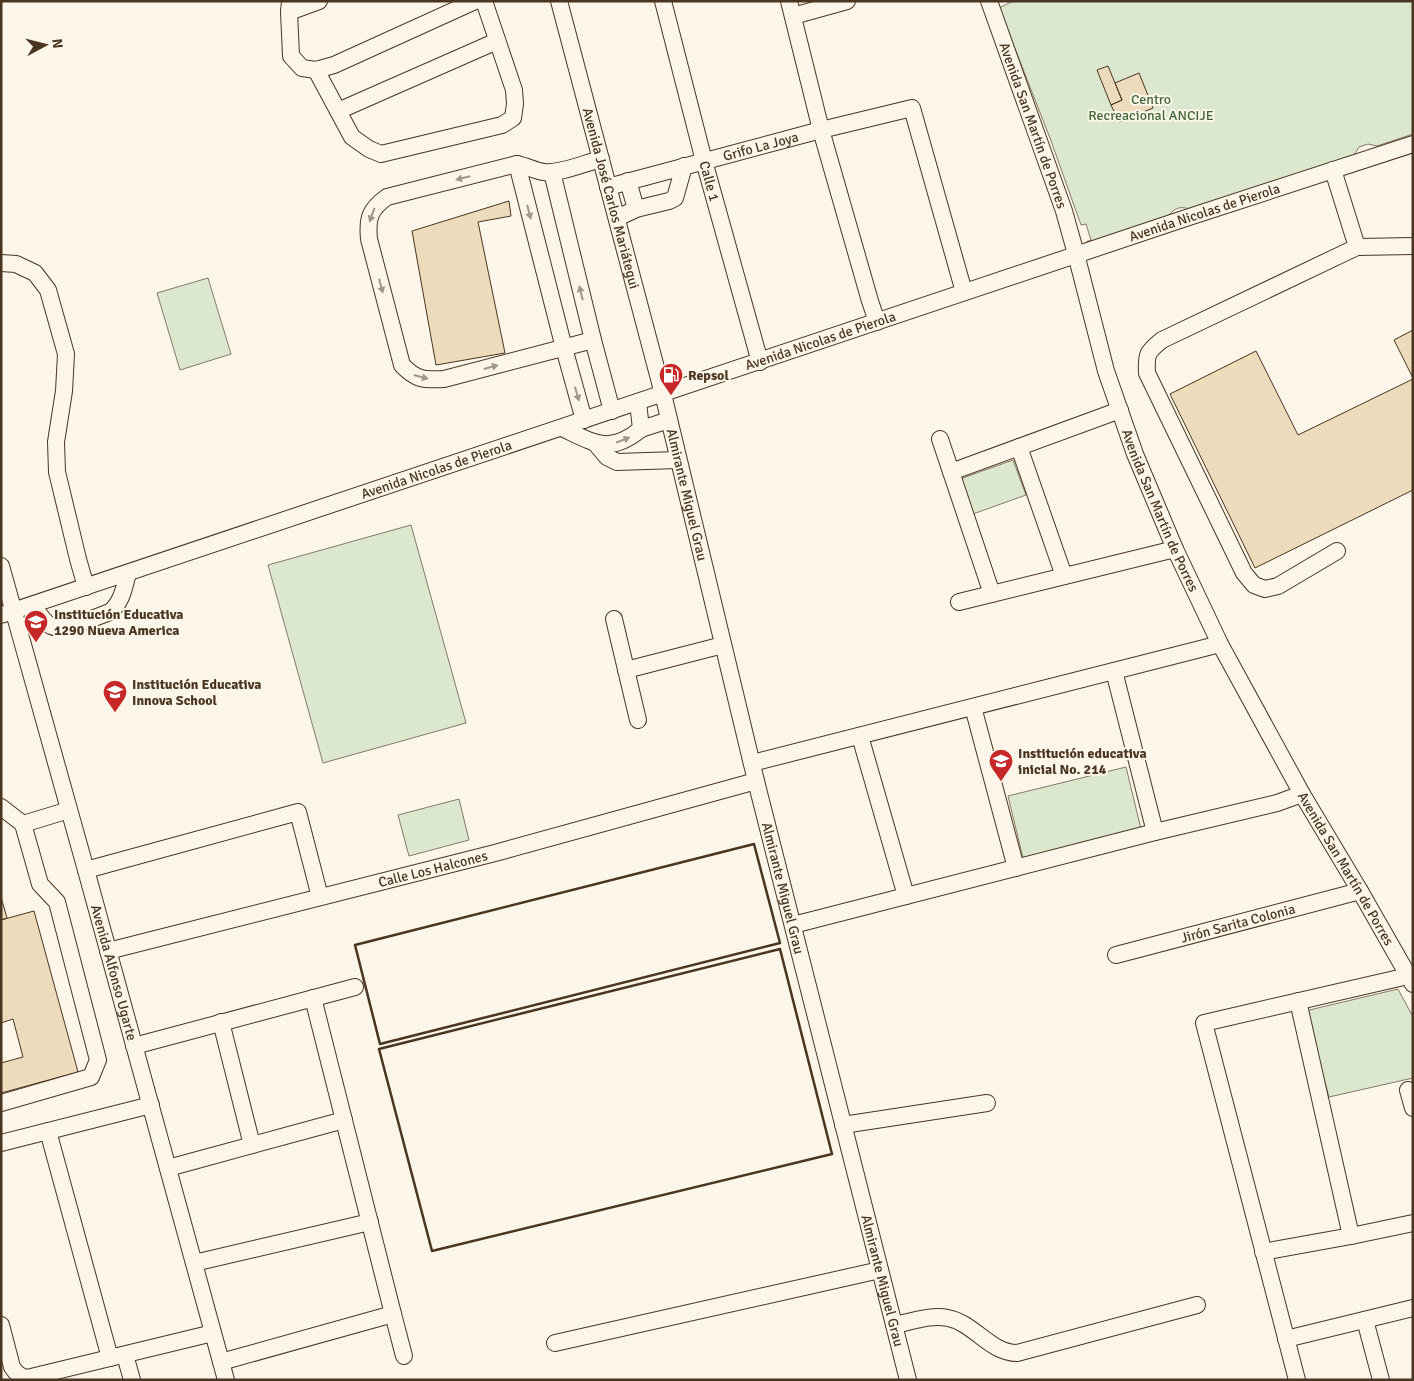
<svg xmlns="http://www.w3.org/2000/svg" width="1414" height="1381" viewBox="0 0 1414 1381" font-family="Signika,sans-serif">
	<style>
		.green { fill: #dce7d0; stroke: #887966 }
		.building { fill: #ecdcbc; stroke: #4a3520 }
		.lines { fill: none; stroke-linecap: round; stroke-linejoin: round }
		.minor-casing { stroke: #4a3520; stroke-width: 18 }
		.minor { stroke: #fbf6e9; stroke-width: 16 }
		.wall { stroke: #4a3520; stroke-width: 2.5 }
		.oneway { fill: #a29684 }
		.labels { text-anchor: middle; stroke-width: 4; stroke-linejoin: round; paint-order: stroke }
		.park-label { font-size: 14px; fill: #436837; stroke: #fbf6e9 }
		.street-label { font-size: 14px; fill: #4a3520; stroke: #fbf6e9 }
		.poi-label { font-size: 14px; font-weight: bold; fill: #4a3520; stroke: #fbf6e9; text-anchor: start }
	</style>
	<rect width="100%" height="100%" fill="#fbf6e9"/>
	<path class="green" d="M1013 1H1413V134L1377 146 1368 144 1359 147 1354 155 1193 210C1179 205 1174 208 1166 219L1087 245 1086 242 1091 240 1086 224 1081 225 1050 138 999 8Z
		M208 278 231 354 180 370 157 293Z
		M1013 460 1026 495 973 514 960 479Z
		M411 525 466 723 323 763 268 565Z
		M1126 767 1141 829 1023 858 1008 796Z
		M459 799 469 840 409 856 398 815Z
		M1398 989 1413 1017V1078L1329 1097 1305 1011Z"/>
	<path class="building" d="M1108 66 1122 100 1111 105 1097 70Z
		M1139 73 1153 108 1119 122 1111 105 1122 100 1115 83Z
		M509 201 511 216 478 222 505 353 436 365 412 231Z
		M1413 330V378L1394 340Z
		M1256 351 1298 435 1413 379V490L1255 568 1170 394Z
		M1 897 7 918 1 920Z
		M34 911 78 1072 1 1093V1063L23 1057 13 1019 1 1023V920Z"/>
	<g class="lines">
		<defs>
			<g id="minor">
				<path d="M290 1 289 12 291 56 302 68 316 70 334 65 475 1"/>
				<path id="s1" d="M559 1 663 394 756 781 908 1380"/>
				<path id="s2" d="M663 1 704 161 760 362"/>
				<path d="M789 1 821 130 870 301 877 322"/>
				<path id="s3" d="M989 1 1064 211 1076 254 1106 371 1135 454 1175 549 1220 644 1302 794 1360 891 1413 984"/>
				<path d="M289 12 319 1"/>
				<path d="M793 16 847 1"/>
				<path d="M316 70 352 137 369 149 381 154 502 125 513 118 515 104 514 90 484 1"/>
				<path d="M338 111 497 41"/>
				<path d="M517 164 564 348 584 420"/>
				<path d="M1333 170 1357 247"/>
				<path d="M552 172 593 340 612 411"/>
				<path d="M628 181 636 209"/>
				<path id="s4" d="M608 187 821 130 912 108 964 292"/>
				<path d="M617 218 636 209 669 201 675 198 684 166"/>
				<path d="M1 263 16 264 35 273 48 290 66 354 64 391 56 442 57 472 78 559 86 587"/>
				<path d="M593 340 444 379C424 380 416 380 402 365L369 239C367 218 370 209 387 197L517 164C527 166 535 171 544 172 560 174 585 163 601 159"/>
				<path d="M562 428C594 443 609 455 641 429L638 402"/>
				<path d="M641 429 669 420"/>
				<path d="M940 439 992 594"/>
				<path d="M596 444 607 457 617 462 678 460"/>
				<path d="M1019 447 1064 576"/>
				<path d="M951 472 1120 410"/>
				<path d="M1337 551 1278 586 1265 589 1254 585 1244 573 1147 373C1146 354 1147 352 1162 340L1357 247 1413 246"/>
				<path id="s5" d="M1 566 86 870 226 1380"/>
				<path d="M959 602 1175 549"/>
				<path d="M33 605C38 612 43 622 51 626 64 632 96 617 110 612 122 602 124 588 128 573"/>
				<path id="s6" d="M1 615 1183 219 1413 144"/>
				<path d="M614 619 638 720"/>
				<path d="M626 670 723 645"/>
				<path d="M1114 671 1155 832"/>
				<path d="M973 707 1016 868"/>
				<path d="M860 736 906 896"/>
				<path d="M752 763 1220 644"/>
				<path d="M1 807 23 824 40 884 57 902 98 1060 91 1077 1 1103"/>
				<path d="M23 824 69 810"/>
				<path d="M86 870 298 812 320 897"/>
				<path d="M793 925 1155 832 1277 803 1302 794"/>
				<path id="s7" d="M108 951 495 853 756 781"/>
				<path id="s8" d="M1116 955 1360 891"/>
				<path d="M1298 1001 1351 1236"/>
				<path d="M221 1022 252 1145"/>
				<path d="M134 1046 355 987"/>
				<path d="M1408 1090 1413 1108"/>
				<path d="M843 1125 987 1103"/>
				<path d="M48 1131 110 1358"/>
				<path d="M1 1143 151 1105"/>
				<path d="M168 1168 344 1120"/>
				<path d="M1263 1252 1351 1236 1413 1223"/>
				<path d="M194 1263 370 1222"/>
				<path d="M393 1314 404 1356"/>
				<path d="M1365 1320 1381 1380"/>
				<path d="M1 1325 12 1367C16 1373 19 1376 27 1378L213 1333"/>
				<path d="M894 1325C911 1322 931 1314 948 1318 974 1323 990 1353 1017 1353L1197 1305"/>
				<path d="M1286 1339 1413 1308"/>
				<path d="M555 1343 880 1270"/>
				<path d="M125 1355 132 1380"/>
				<path d="M221 1362 393 1314 313 998"/>
				<path d="M1297 1380 1204 1023 1408 976"/>
			</g>
		</defs>
		<use href="#minor" class="minor-casing"/>
		<use href="#minor" class="minor"/>
		<path class="wall" d="M754 844 780 943 380 1044 355 945Z
			M780 949 832 1154 432 1251 379 1049Z"/>
	</g>
	<defs><path id="oneway-solid" d="M-6-.8H1V-3.2L6.5 0L1 3.2V.8H-6Z" transform="scale(1.25)"/></defs>
	<g class="oneway">
		<use href="#oneway-solid" transform="translate(463 178) rotate(166)"/>
		<use href="#oneway-solid" transform="translate(529 212) rotate(76)"/>
		<use href="#oneway-solid" transform="translate(372 215) rotate(110)"/>
		<use href="#oneway-solid" transform="translate(381 286) rotate(75)"/>
		<use href="#oneway-solid" transform="translate(581 293) rotate(-104)"/>
		<use href="#oneway-solid" transform="translate(491 367) rotate(-15)"/>
		<use href="#oneway-solid" transform="translate(421 377) rotate(15)"/>
		<use href="#oneway-solid" transform="translate(577 394) rotate(74)"/>
		<use href="#oneway-solid" transform="translate(623 440) rotate(-21)"/>
	</g>
	<defs>
		<symbol id="fuel-pin" viewBox="-11 -11 22 30"><path d="M0 17L-7.5 6A9.5 9.5 0 1 1 7.5 6Z" fill="#c62828" stroke="#fbf6e9"/><path d="M-5.5-6h7V0h2V4h1.3V-2.5L3-4.5l.8-.8L6-3V5H2.5V1h-1V6h-7ZM-4.2-4.7v3.2H.2V-4.7Z" fill="#fff"/></symbol>
		<symbol id="school-pin" viewBox="-11 -11 22 30"><path d="M0 17L-7.5 6A9.5 9.5 0 1 1 7.5 6Z" fill="#c62828" stroke="#fbf6e9"/><path d="M0-5L7-2L0 1L-7-2ZM-4 1L0 2.5L4 1V4Q0 6-4 4Z" fill="#fff"/></symbol>
	</defs>
	<g fill-rule="evenodd">
		<use href="#fuel-pin" x="657" y="361" width="28" height="38"/>
		<use href="#school-pin" x="22" y="608" width="28" height="38"/>
		<use href="#school-pin" x="101" y="678" width="28" height="38"/>
		<use href="#school-pin" x="987" y="747" width="28" height="38"/>
	</g>
	<g class="labels">
		<g class="park-label">
			<text x="1151" y="104">Centro<tspan x="1151" dy="16">Recreacional ANCIJE</tspan></text>
		</g>
		<g class="street-label">
			<text dy="5" stroke="none"><textPath href="#s3" startOffset="132">Avenida San Martín de Porres</textPath></text>
			<text dy="5" stroke="none"><textPath href="#s4" startOffset="158">Grifo La Joya</textPath></text>
			<text dy="5" stroke="none"><textPath href="#s2" startOffset="186">Calle 1</textPath></text>
			<text dy="5" stroke="none"><textPath href="#s1" startOffset="204">Avenida José Carlos Mariátegui</textPath></text>
			<text dy="5" stroke="none"><textPath href="#s6" startOffset="1269">Avenida Nicolas de Pierola</textPath></text>
			<text dy="5" stroke="none"><textPath href="#s6" startOffset="864">Avenida Nicolas de Pierola</textPath></text>
			<text dy="5" stroke="none"><textPath href="#s6" startOffset="459">Avenida Nicolas de Pierola</textPath></text>
			<text dy="5" stroke="none"><textPath href="#s1" startOffset="510">Almirante Miguel Grau</textPath></text>
			<text dy="5" stroke="none"><textPath href="#s3" startOffset="538">Avenida San Martín de Porres</textPath></text>
			<text dy="5" stroke="none"><textPath href="#s7" startOffset="335">Calle Los Halcones</textPath></text>
			<text dy="5" stroke="none"><textPath href="#s3" startOffset="942">Avenida San Martín de Porres</textPath></text>
			<text dy="5" stroke="none"><textPath href="#s1" startOffset="915">Almirante Miguel Grau</textPath></text>
			<text dy="5" stroke="none"><textPath href="#s8" startOffset="126">Jirón Sarita Colonia</textPath></text>
			<text dy="5" stroke="none"><textPath href="#s5" startOffset="422">Avenida Alfonso Ugarte</textPath></text>
			<text dy="5" stroke="none"><textPath href="#s1" startOffset="1320">Almirante Miguel Grau</textPath></text>
		</g>
		<g class="poi-label">
			<text x="688" y="380">Repsol</text>
			<text x="54" y="619">Institución Educativa<tspan x="54" dy="16">1290 Nueva America</tspan></text>
			<text x="132" y="689">Institución Educativa<tspan x="132" dy="16">Innova School</tspan></text>
			<text x="1018" y="758">Institución educativa<tspan x="1018" dy="16">inicial No. 214</tspan></text>
		</g>
	</g>
	<rect width="1414" height="1381" fill="none" stroke="#4a3520" stroke-width="5"/>
	<g transform="translate(45 45) rotate(83)" stroke="#fbf6e9" stroke-width="4" paint-order="stroke">
	<path d="M0-4L9 19L0 12L-9 19Z" fill="#4a3520"/>
	<text y="-8" font-size="14" font-weight="bold" text-anchor="middle" fill="#4a3520">N</text>
	</g>
</svg>
